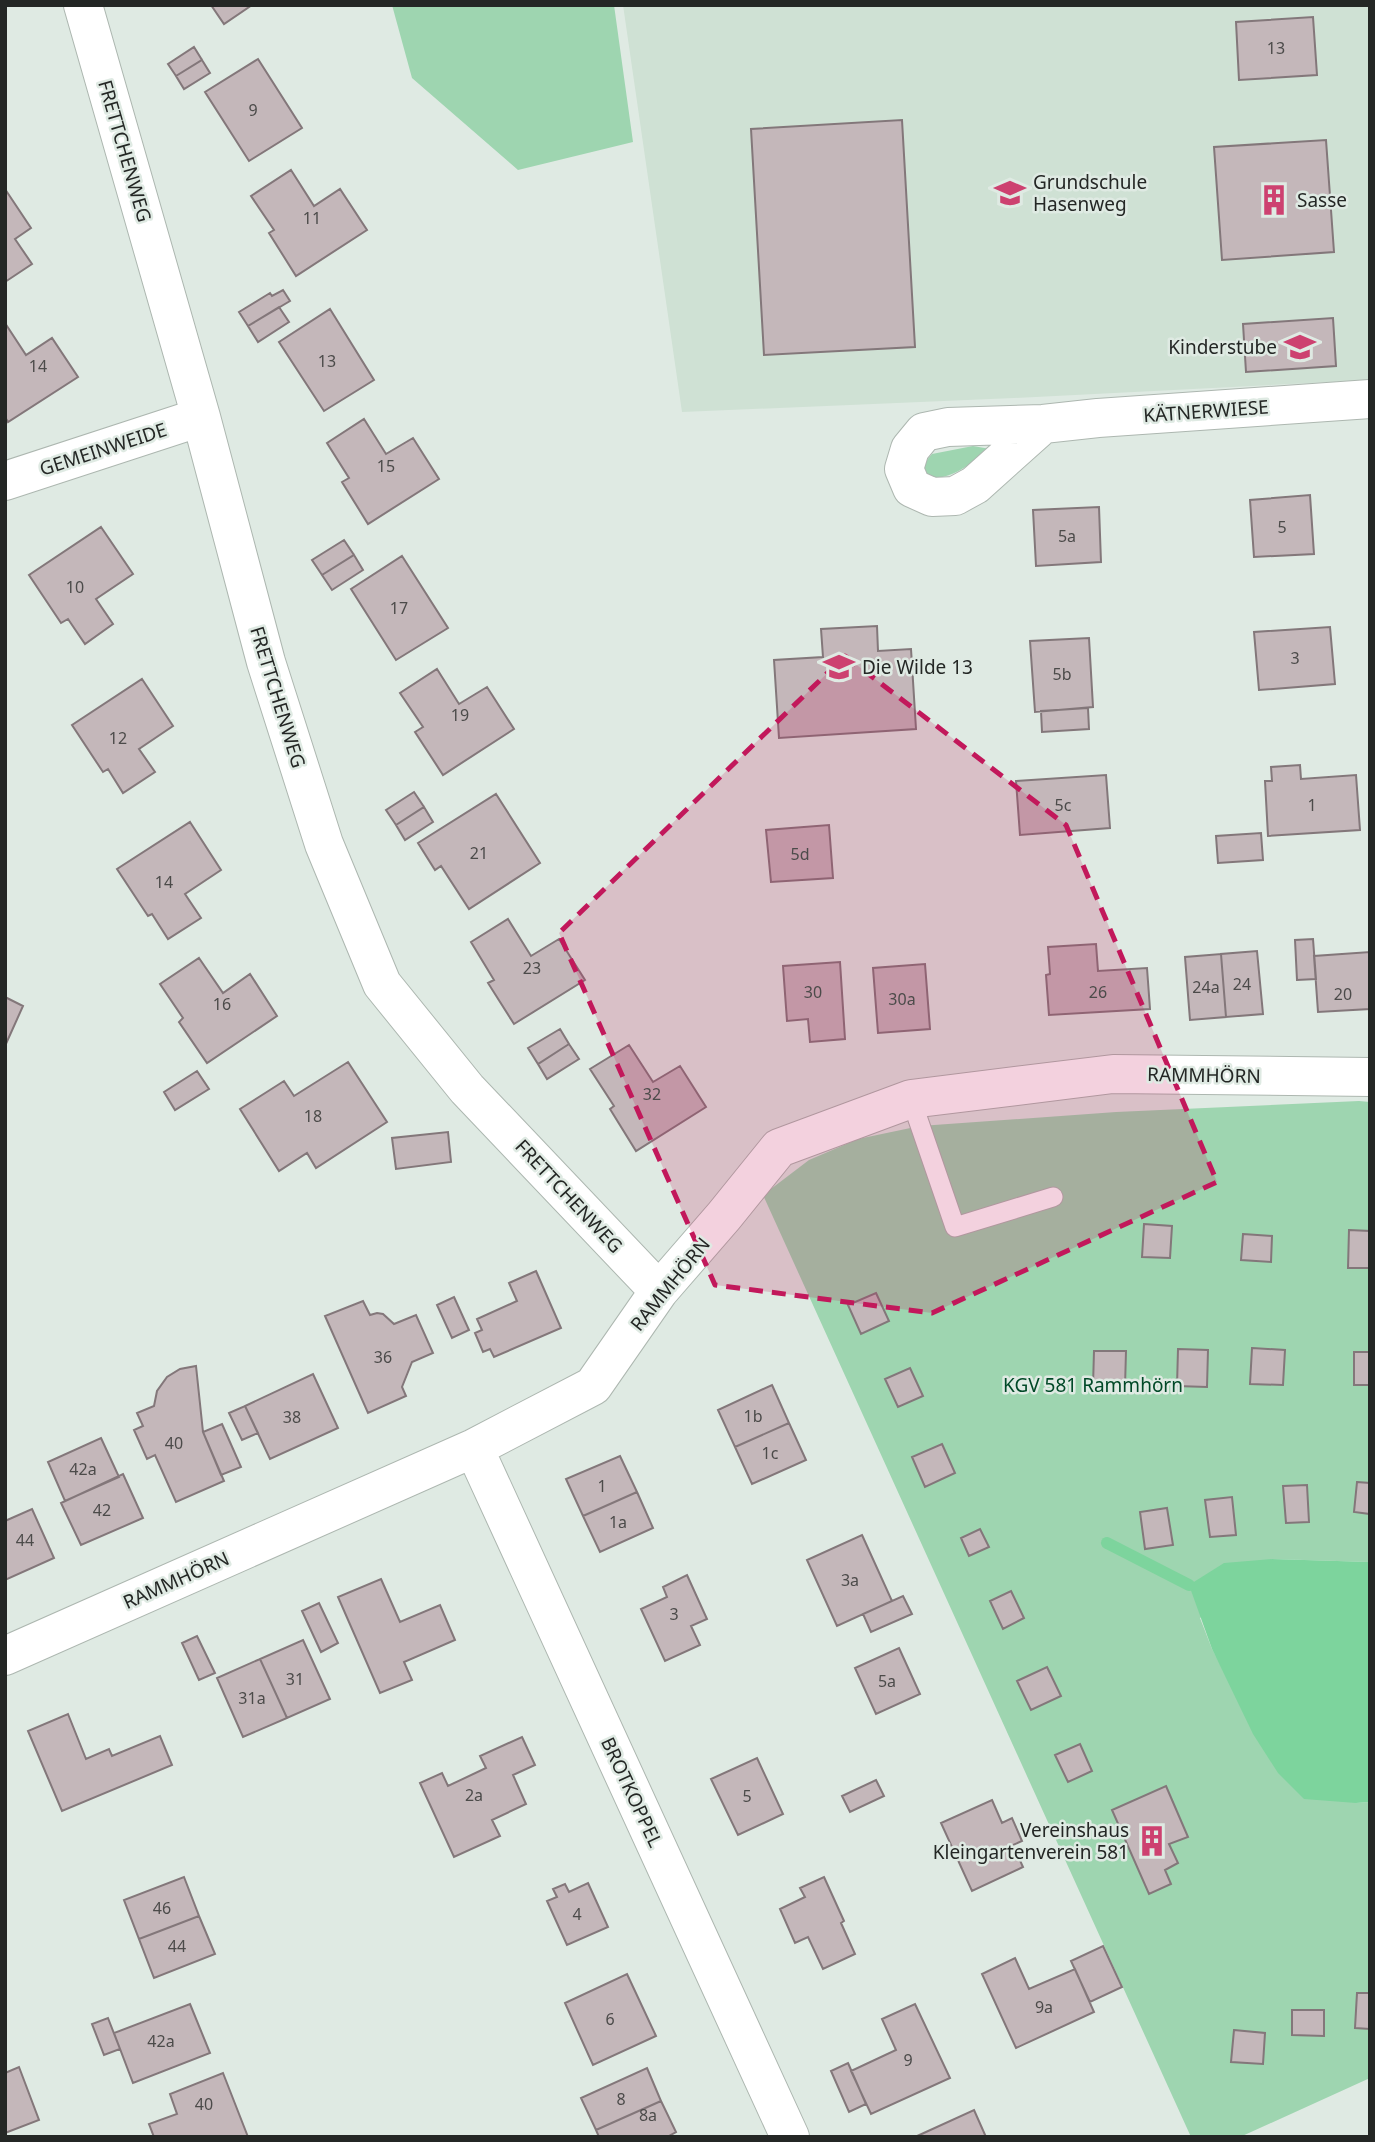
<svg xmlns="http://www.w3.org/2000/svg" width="1375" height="2142" viewBox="0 0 1375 2142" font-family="'Noto Sans',sans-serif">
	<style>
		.built { fill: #cfe1d4 }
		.green { fill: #9ed5b0 }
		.water { fill: #7dd49d }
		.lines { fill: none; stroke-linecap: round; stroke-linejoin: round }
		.stream { stroke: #7dd49d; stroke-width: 12 }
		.building { fill: #c4b7ba; stroke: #83777a; stroke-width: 2 }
		.service-casing { stroke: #adb7b0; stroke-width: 21 }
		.minor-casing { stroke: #adb7b0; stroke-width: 40 }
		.service { stroke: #fff; stroke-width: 19 }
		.minor { stroke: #fff; stroke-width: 38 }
		.marked { fill: #c2185b; fill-opacity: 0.2; stroke: #c2185b; stroke-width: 5; stroke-dasharray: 14 9; stroke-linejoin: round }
		.labels { text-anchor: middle; stroke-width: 5; stroke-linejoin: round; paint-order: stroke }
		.number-label { font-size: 16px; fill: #4c4b4a }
		.street-label { font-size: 19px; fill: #242725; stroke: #dfeae3 }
		.poi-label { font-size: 19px; fill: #242725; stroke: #dfeae3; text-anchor: start }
		.park-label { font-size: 19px; fill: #004927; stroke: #dfeae3 }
	</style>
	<rect width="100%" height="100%" fill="#dfeae3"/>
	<path class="built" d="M623 5H1370V380L1014 398 682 412Z"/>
	<path class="green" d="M392 5H614L633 142 518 170 412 78Z
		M973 446 990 449C969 465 953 479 926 479L921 467 932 454Z
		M1359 1101 1370 1102V1562L1272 1559 1200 1618 1212 1649 1228 1680 1356 1803 1370 1802V2078L1240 2137H1191L763 1195 809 1160 858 1139 920 1126 1116 1112Z"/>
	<path class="water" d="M1272 1559 1370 1562V1802L1356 1803 1304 1799 1278 1773 1253 1734 1212 1649 1189 1585 1224 1563Z"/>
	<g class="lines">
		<path class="stream" d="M1107 1543 1189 1585"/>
	</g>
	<path class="building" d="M211 5H252L224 24Z
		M1313 17 1317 75 1239 80 1236 22Z
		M194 47 202 60 176 76 168 64Z
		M258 59 302 128 249 161 205 92Z
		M202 60 210 73 184 89 176 76Z
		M902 120 915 347 764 355 751 129Z
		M1326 140 1334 252 1222 260 1214 147Z
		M291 170 314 206 340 189 367 230 296 276 269 233 274 230 251 196Z
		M5 189 31 228 15 239 32 264 5 282Z
		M283 290 290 301 248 326 239 312 270 293 272 296Z
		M279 307 289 322 258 342 248 326Z
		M330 309 374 380 324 411 279 342Z
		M1333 318 1336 366 1246 372 1243 324Z
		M5 323 26 355 52 338 78 377 8 422 5 417Z
		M364 419 386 454 413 438 439 479 368 524 342 482 349 478 327 443Z
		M1310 495 1314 554 1254 557 1250 500Z
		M1099 507 1101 562 1036 566 1033 510Z
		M101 527 133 574 96 599 113 624 85 644 68 619 61 623 29 575Z
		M344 540 354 555 322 575 312 560Z
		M354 555 363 570 332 590 322 575Z
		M402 556 448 628 396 660 351 589Z
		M877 626 878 651 911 649 916 729 779 738 774 660 823 657 821 629Z
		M1330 627 1335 684 1259 690 1254 632Z
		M1089 638 1093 707 1035 712 1030 641Z
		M437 669 459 704 487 687 514 729 443 775 415 732 423 727 400 693Z
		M142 679 173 726 139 749 155 772 123 793 108 769 103 772 72 725Z
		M1088 708 1089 729 1042 732 1041 711Z
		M1300 765 1301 779 1356 775 1360 830 1268 836 1265 781H1272L1271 767Z
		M1106 775 1110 828 1020 835 1016 781Z
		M414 792 424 807 396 825 386 810Z
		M496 794 540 863 469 909 441 866 435 870 418 843Z
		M424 807 433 822 405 840 396 825Z
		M190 822 221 870 185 894 201 918 168 939 152 914 148 916 117 869Z
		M829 825 833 878 771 882 766 830Z
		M1261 833 1263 860 1218 863 1216 836Z
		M508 919 531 956 559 939 585 980 514 1024 488 983 494 980 471 942Z
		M1313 939 1316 979 1297 980 1295 940Z
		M1096 944 1098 971 1147 968 1150 1009 1049 1015 1046 975 1050 974 1048 947Z
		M1257 951 1263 1014 1226 1017 1221 954Z
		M1370 952V1009L1318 1012 1314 956Z
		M1221 954 1226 1017 1190 1020 1185 957Z
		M199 958 223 993 250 974 277 1016 207 1063 179 1022 183 1018 160 984Z
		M840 962 845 1039 810 1042 808 1019 787 1021 783 966Z
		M925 964 930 1029 878 1033 873 968Z
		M5 997 23 1006 5 1046Z
		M560 1029 569 1044 538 1064 528 1048Z
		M569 1044 579 1059 547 1079 538 1064Z
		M629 1045 653 1082 680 1066 706 1107 636 1151 610 1109 614 1106 590 1069Z
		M348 1062 387 1122 316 1168 307 1153 279 1171 240 1109 284 1081 294 1096Z
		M197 1071 209 1089 175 1110 164 1092Z
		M448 1132 451 1162 396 1169 392 1138Z
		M1144 1224 1172 1226 1170 1258 1142 1257Z
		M1349 1230 1370 1231V1268H1348Z
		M1243 1234 1272 1236 1271 1262 1241 1260Z
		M536 1271 561 1328 494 1357 490 1349 483 1352 475 1333 482 1330 477 1319 517 1301 509 1283Z
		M876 1293 889 1321 861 1334 848 1305Z
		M454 1297 469 1330 452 1338 437 1305Z
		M363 1301 370 1315 377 1313 383 1314 394 1324 416 1315 433 1353 412 1362 402 1387 406 1396 368 1413 325 1316Z
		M1252 1348 1285 1350 1283 1385 1250 1384Z
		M1178 1349 1208 1350 1207 1387 1177 1386Z
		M1094 1351H1126L1125 1387 1093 1386Z
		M1354 1352H1370V1385H1354Z
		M196 1366 203 1432 224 1481 176 1502 155 1455 147 1459 134 1430 143 1426 137 1413 154 1406 157 1391 167 1377 180 1369Z
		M910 1368 923 1396 898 1407 885 1379Z
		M313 1374 338 1428 270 1459 245 1406Z
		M772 1385 789 1423 735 1447 718 1410Z
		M245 1406 258 1433 242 1440 229 1413Z
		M789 1423 806 1460 752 1484 735 1447Z
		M222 1424 241 1467 221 1475 203 1432Z
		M101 1438 119 1477 65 1501 48 1462Z
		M942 1444 955 1473 925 1487 912 1457Z
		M620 1456 637 1492 583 1516 566 1479Z
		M123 1474 143 1518 81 1545 61 1503Z
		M1357 1482 1370 1483V1514L1354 1512Z
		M1307 1485 1309 1522 1286 1523 1283 1486Z
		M637 1492 653 1528 600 1552 583 1516Z
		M1232 1497 1236 1535 1210 1537 1205 1500Z
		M1167 1508 1173 1545 1145 1549 1140 1512Z
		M32 1509 54 1558 5 1580V1521Z
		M980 1529 989 1547 969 1556 961 1538Z
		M862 1535 892 1601 837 1626 807 1560Z
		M687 1575 707 1619 691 1626 700 1645 665 1661 641 1609 667 1597 663 1587Z
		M381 1579 400 1622 440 1605 455 1640 404 1662 412 1680 380 1693 338 1597Z
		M1011 1591 1024 1618 1003 1629 990 1601Z
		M903 1596 912 1614 871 1632 863 1614Z
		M319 1603 338 1643 321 1652 302 1611Z
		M197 1636 215 1673 199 1680 182 1643Z
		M303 1640 330 1699 287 1718 260 1659Z
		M899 1648 920 1694 876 1714 855 1668Z
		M260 1659 287 1718 243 1737 217 1678Z
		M1047 1667 1061 1696 1031 1710 1017 1681Z
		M68 1714 86 1759 109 1749 112 1756 160 1736 172 1765 62 1811 28 1731Z
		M522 1737 535 1765 513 1775 526 1804 492 1820 500 1836 454 1857 420 1783 442 1773 448 1786 486 1768 480 1756Z
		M1080 1744 1092 1771 1068 1782 1055 1755Z
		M757 1758 783 1814 738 1835 711 1779Z
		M876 1780 884 1796 850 1812 842 1796Z
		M1166 1786 1188 1837 1169 1844 1178 1863 1165 1870 1171 1884 1149 1894 1112 1810Z
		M992 1800 1002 1823 1012 1818 1022 1841 1013 1845 1023 1867 972 1891 941 1823Z
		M184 1877 199 1916 139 1939 124 1900Z
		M824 1877 844 1921 841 1923 855 1954 823 1969 808 1937 795 1943 780 1909 805 1897 800 1888Z
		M588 1883 608 1927 567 1945 547 1901 557 1897 553 1889 565 1884 569 1892Z
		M199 1916 215 1954 154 1978 139 1939Z
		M1103 1946 1122 1987 1090 2002 1071 1961Z
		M1015 1958 1029 1989 1075 1969 1094 2012 1016 2048 982 1974Z
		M627 1974 656 2036 593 2065 565 2003Z
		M1357 1993H1370V2029L1355 2028Z
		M190 2004 210 2053 133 2083 114 2033Z
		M915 2004 950 2078 871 2114 851 2071 896 2050 882 2019Z
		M1292 2010H1324V2036L1292 2035Z
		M108 2018 120 2049 104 2055 92 2024Z
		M1234 2030 1265 2033 1263 2064 1231 2062Z
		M848 2063 866 2104 849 2112 831 2071Z
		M19 2067 39 2120 5 2133V2073Z
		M647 2068 661 2101 596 2130 581 2098Z
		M223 2073 248 2137H154L149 2124 177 2114 170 2094Z
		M661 2101 676 2132 667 2137H599L596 2130Z
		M974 2110 986 2137H915Z"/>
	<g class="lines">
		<defs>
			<path id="service" d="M911 1099 955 1227 1053 1197"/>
			<path id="minor" d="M83 5 201 417 266 662 324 844 382 984 467 1089 659 1291
				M1043 424 975 485 955 496 932 497 912 488 904 469 910 449 924 432 948 427 1043 424 1098 418 1370 399
				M5 481 201 417
				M474 1448 790 2137
				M5 1656 474 1448 593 1386 659 1291 724 1216 779 1148 911 1099 1113 1074 1370 1077"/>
		</defs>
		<use href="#service" class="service-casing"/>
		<use href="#minor" class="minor-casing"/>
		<use href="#service" class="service"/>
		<use href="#minor" class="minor"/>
	</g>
	<path class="marked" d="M845 656 1066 825 1217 1182 932 1313 715 1285 559 933Z"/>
	<defs>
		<symbol id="school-bare" viewBox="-9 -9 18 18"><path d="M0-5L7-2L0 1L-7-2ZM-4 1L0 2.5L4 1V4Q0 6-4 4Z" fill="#cd4170" stroke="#dfeae3" stroke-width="2.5" paint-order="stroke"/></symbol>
		<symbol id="building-bare" viewBox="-9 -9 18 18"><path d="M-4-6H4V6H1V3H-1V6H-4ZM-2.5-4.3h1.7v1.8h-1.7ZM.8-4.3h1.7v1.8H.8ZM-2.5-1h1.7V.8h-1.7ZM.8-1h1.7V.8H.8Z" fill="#cd4170" stroke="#dfeae3" stroke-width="2.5" paint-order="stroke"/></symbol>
	</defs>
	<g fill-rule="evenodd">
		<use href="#school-bare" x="988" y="171" width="44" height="44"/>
		<use href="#building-bare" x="1252" y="178" width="44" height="44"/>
		<use href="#school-bare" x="1278" y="325" width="44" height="44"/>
		<use href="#school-bare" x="817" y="645" width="44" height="44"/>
		<use href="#building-bare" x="1130" y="1819" width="44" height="44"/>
	</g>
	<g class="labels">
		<g class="number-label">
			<text x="1276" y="54">13</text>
			<text x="253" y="116">9</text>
			<text x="312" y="224">11</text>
			<text x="327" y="367">13</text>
			<text x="38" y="372">14</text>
			<text x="386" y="472">15</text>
			<text x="1282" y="533">5</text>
			<text x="1067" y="542">5a</text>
			<text x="75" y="593">10</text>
			<text x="399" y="614">17</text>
			<text x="1295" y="664">3</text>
			<text x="1062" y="680">5b</text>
			<text x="460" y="721">19</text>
			<text x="118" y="744">12</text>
			<text x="1063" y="811">5c</text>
			<text x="1312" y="811">1</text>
			<text x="479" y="859">21</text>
			<text x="800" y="860">5d</text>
			<text x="164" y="888">14</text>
			<text x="532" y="974">23</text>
			<text x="1242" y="990">24</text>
			<text x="1206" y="993">24a</text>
			<text x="813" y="998">30</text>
			<text x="1098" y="998">26</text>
			<text x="1343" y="1000">20</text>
			<text x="902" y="1005">30a</text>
			<text x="222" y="1010">16</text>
			<text x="652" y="1100">32</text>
			<text x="313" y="1122">18</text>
			<text x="383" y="1363">36</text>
			<text x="753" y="1422">1b</text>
			<text x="292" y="1423">38</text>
			<text x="174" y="1449">40</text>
			<text x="770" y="1459">1c</text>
			<text x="83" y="1475">42a</text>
			<text x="602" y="1492">1</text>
			<text x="102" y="1516">42</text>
			<text x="618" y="1528">1a</text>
			<text x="25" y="1546">44</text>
			<text x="850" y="1586">3a</text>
			<text x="674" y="1620">3</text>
			<text x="295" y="1685">31</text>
			<text x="887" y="1687">5a</text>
			<text x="252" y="1704">31a</text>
			<text x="474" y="1801">2a</text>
			<text x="747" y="1802">5</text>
			<text x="162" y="1914">46</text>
			<text x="577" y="1920">4</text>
			<text x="177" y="1952">44</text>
			<text x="1044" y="2013">9a</text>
			<text x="610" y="2025">6</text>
			<text x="161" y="2047">42a</text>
			<text x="908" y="2066">9</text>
			<text x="621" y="2105">8</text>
			<text x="204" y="2110">40</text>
			<text x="648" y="2121">8a</text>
		</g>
		<g class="street-label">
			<text transform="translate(125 151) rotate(74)" y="7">FRETTCHENWEG</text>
			<text transform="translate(1206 411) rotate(-4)" y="7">KÄTNERWIESE</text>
			<text transform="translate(103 449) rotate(-18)" y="7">GEMEINWEIDE</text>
			<text transform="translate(278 697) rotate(73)" y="7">FRETTCHENWEG</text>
			<text transform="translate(1204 1075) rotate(1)" y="7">RAMMHÖRN</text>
			<text transform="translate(569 1196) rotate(47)" y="7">FRETTCHENWEG</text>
			<text transform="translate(670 1284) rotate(-51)" y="7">RAMMHÖRN</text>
			<text transform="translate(176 1580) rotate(-24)" y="7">RAMMHÖRN</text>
			<text transform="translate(632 1792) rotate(65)" y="7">BROTKOPPEL</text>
		</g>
		<g class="poi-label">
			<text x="1033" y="189">Grundschule<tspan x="1033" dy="22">Hasenweg</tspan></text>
			<text x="1297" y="207">Sasse</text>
			<text x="1277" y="354" text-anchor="end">Kinderstube</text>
			<text x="862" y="674">Die Wilde 13</text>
			<text x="1129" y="1837" text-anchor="end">Vereinshaus<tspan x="1129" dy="22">Kleingartenverein 581</tspan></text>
		</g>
		<g class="park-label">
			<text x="1093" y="1392">KGV 581 Rammhörn</text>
		</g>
	</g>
	<rect width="1375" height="2142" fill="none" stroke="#242725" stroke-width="14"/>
</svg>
